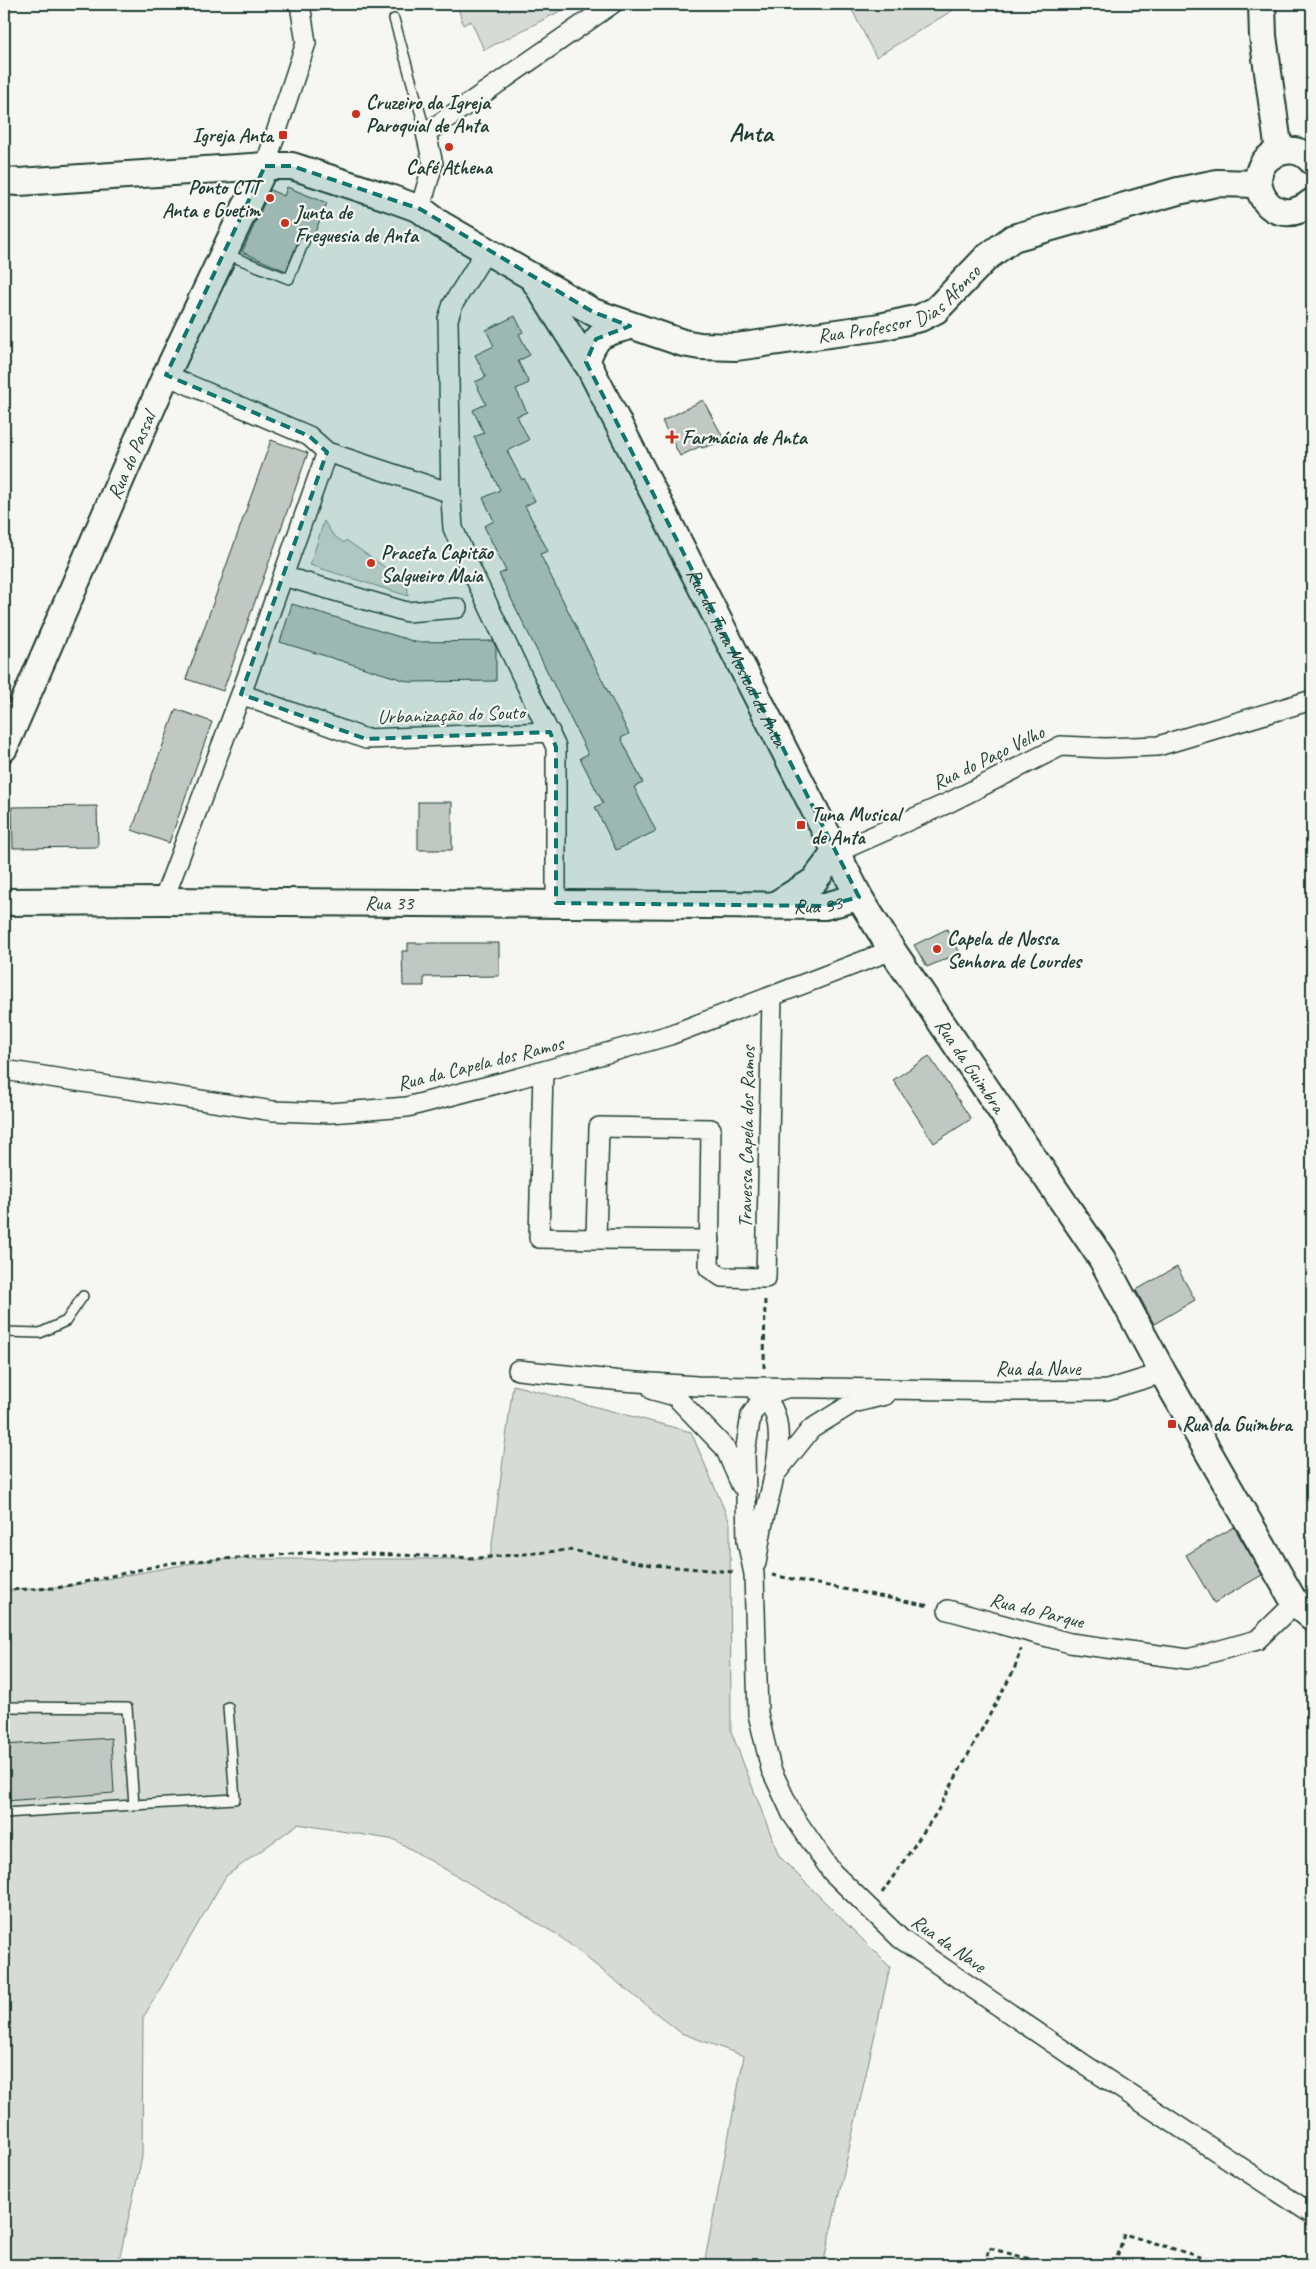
<svg xmlns="http://www.w3.org/2000/svg" width="1316" height="2269" viewBox="0 0 1316 2269" font-family="Caveat,sans-serif">
	<style>
		.green { fill: #d6dbd6; stroke: #7a8c85 }
		.building { fill: #c1c8c3; stroke: #1f3d34 }
		.lines { fill: none; stroke-linecap: round; stroke-linejoin: round }
		.lane-casing { stroke: #1f3d34; stroke-width: 12 }
		.street-casing { stroke: #1f3d34; stroke-width: 22 }
		.secondary-casing { stroke: #1f3d34; stroke-width: 30 }
		.path { stroke: #1f3d34; stroke-width: 3; stroke-dasharray: 5 4; stroke-linecap: butt }
		.lane { stroke: #f6f6f2; stroke-width: 9 }
		.street { stroke: #f6f6f2; stroke-width: 19 }
		.secondary { stroke: #f6f6f2; stroke-width: 26 }
		.marked { fill: #0f766e; fill-opacity: 0.2; stroke: #0f766e; stroke-width: 4; stroke-dasharray: 10 6; stroke-linejoin: round }
		.poi-dot { fill: #c8321e; stroke: #f6f6f2; stroke-width: 2 }
		.labels { text-anchor: middle; stroke-width: 4.5; stroke-linejoin: round; paint-order: stroke }
		.poi-label { font-size: 20px; font-weight: bold; fill: #1f3d34; stroke: #f6f6f2; text-anchor: start }
		.street-label { font-size: 20px; fill: #1f3d34; stroke: #f6f6f2 }
		.district-label { font-size: 25px; font-weight: bold; fill: #1f3d34; stroke: #f6f6f2 }
	</style>
	<rect width="100%" height="100%" fill="#f6f6f2"/>
	<filter id="ink" filterUnits="userSpaceOnUse"><feTurbulence type="fractalNoise" baseFrequency=".02" numOctaves="2"/><feDisplacementMap in="SourceGraphic" scale="10" xChannelSelector="R" yChannelSelector="G"/><feConvolveMatrix kernelMatrix="1 2 1 2 8 2 1 2 1" color-interpolation-filters="sRGB"/></filter>
	<g filter="url(#ink)">
		<path class="green" d="M457 4H574L484 50 471 21 463 25Z
			M849 4H963L876 57Z
			M324 521 333 535 344 543 346 540 386 568 407 577 408 596 310 565Z
			M513 1385 691 1432 730 1523 731 1731 779 1856 890 1967 823 2265H704L744 2056 681 2033 558 1935 395 1840 298 1824 226 1876 143 2018 142 2157 118 2265H4V1590L57 1588 215 1559H490Z"/>
		<path class="building" d="M287 187 327 203 311 242 306 236 300 237 286 271 242 252 270 190 284 196Z
			M515 316 523 332 519 334 530 355 518 361 529 383 516 389 527 412 517 416 529 440 507 451 522 480 524 478 535 501 525 506 548 551 540 554 629 734 621 738 643 783 634 787 656 831 616 850 595 807 603 803 580 758 588 754 499 574 506 571 484 526 494 521 483 498 500 490 474 437 484 433 473 410 486 404 475 382 486 377 475 355 494 346 486 330Z
			M703 400 725 441 702 448 701 446 680 456 662 421Z
			M271 440 308 453 223 691 186 679Z
			M292 604 416 642 493 641 496 648V681L410 682 280 642Z
			M176 709 212 722 169 843 132 830Z
			M418 802H452V850H418Z
			M97 806 98 847 13 848 12 807Z
			M947 929 960 953 927 967 914 945Z
			M408 943H499V976L424 977V986H403L402 951H408Z
			M929 1056 971 1119 934 1143 893 1080Z
			M1177 1267 1195 1300 1154 1324 1136 1290Z
			M1234 1527 1262 1575 1214 1603 1186 1555Z
			M111 1738 114 1793 4 1801V1745Z"/>
		<g class="lines">
			<defs>
				<path id="lane" d="M394 19 426 133
					M226 254 289 279 304 242
					M4 1332 40 1333 66 1321 83 1296
					M4 1707 127 1708 134 1805 4 1813
					M134 1805 235 1799 228 1707"/>
				<path id="street" d="M265 166 306 43 300 4
					M420 209 433 164 426 133 612 4
					M486 251 453 304 448 319 451 500 453 528 467 561 556 747V903
					M166 375 309 436 327 452 451 493
					M283 576 407 612 457 608
					M241 694 366 739 550 732
					M835 853 948 803 1061 746 1105 748 1158 746 1312 700
					M163 901 241 694 327 452
					M4 1070 273 1111 330 1113 407 1107 519 1078 670 1035 892 950
					M543 1071 539 1238 596 1239 599 1127 711 1129 709 1268 722 1277 766 1278 772 997
					M596 1239 710 1240
					M518 1370 622 1381 697 1386 1016 1391 1107 1390 1163 1373
					M789 1387 764 1396 751 1415 745 1453 747 1541 754 1574 758 1714 771 1769 792 1814 832 1872 901 1939 1085 2065 1312 2214
					M653 1390 675 1396 725 1448 741 1485
					M756 1392C795 1411 773 1482 765 1514 761 1530 759 1547 756 1563
					M776 1473 811 1429 853 1403 885 1395
					M948 1610 1070 1643 1188 1659 1257 1640 1295 1603"/>
				<g id="secondary">
					<path d="M1262 4 1263 36 1279 152"/>
					<path d="M1312 161C1305 153 1295 149 1285 151 1233 160 1265 240 1312 202"/>
					<path id="s1" d="M4 181 19 182 265 166H292L387 197 420 209 440 224 593 312 683 343 700 346 736 347 880 327 920 318 936 310 986 258 1013 238 1178 191 1217 183 1258 184"/>
					<path id="s2" d="M533 278 590 368 859 897 892 950 1102 1259 1163 1373 1295 1603 1312 1617"/>
					<path d="M586 362C597 332 601 334 630 326"/>
					<path id="s3" d="M4 748 166 375 265 166"/>
					<path id="s4" d="M4 902 163 901 825 906 859 897"/>
					<path d="M775 905 814 881 835 853"/>
				</g>
			</defs>
			<use href="#lane" class="lane-casing"/>
			<use href="#street" class="street-casing"/>
			<use href="#secondary" class="secondary-casing"/>
			<path class="path" d="M764 1368 765 1296
				M772 1575 930 1606
				M4 1590 57 1588 170 1563 317 1552 478 1558 570 1550 652 1565 733 1572
				M882 1893 937 1812 1014 1670 1021 1649
				M985 2265 989 2248 1052 2265
				M1115 2265 1124 2234 1207 2259 1205 2265"/>
			<use href="#lane" class="lane"/>
			<use href="#street" class="street"/>
			<use href="#secondary" class="secondary"/>
		</g>
	</g>
	<path class="marked" d="M265 166H292L420 209 593 312 630 326 596 339 586 362 859 897 825 906 556 903V747L550 732 366 739 241 694 327 452 309 436 166 375Z"/>
	<g class="poi-dot">
		<circle cx="356" cy="114" r="5"/>
		<rect x="278" y="130" width="10" height="10" rx="2.5"/>
		<circle cx="449" cy="147" r="5"/>
		<circle cx="270" cy="198" r="5"/>
		<circle cx="285" cy="223" r="5"/>
		<path d="M669.5 429.5h5v5h5v5h-5v5h-5v-5h-5v-5h5z"/>
		<circle cx="371" cy="563" r="5"/>
		<rect x="796" y="820" width="10" height="10" rx="2.5"/>
		<circle cx="937" cy="949" r="5"/>
		<rect x="1167" y="1419" width="10" height="10" rx="2.5"/>
	</g>
	<g class="labels">
		<g class="poi-label">
			<text x="366" y="109">Cruzeiro da Igreja<tspan x="366" dy="23">Paroquial de Anta</tspan></text>
			<text x="273" y="142" text-anchor="end">Igreja Anta</text>
			<text x="449" y="174" text-anchor="middle">Café Athena</text>
			<text x="260" y="194" text-anchor="end">Ponto CTT<tspan x="260" dy="23">Anta e Guetim</tspan></text>
			<text x="295" y="219">Junta de<tspan x="295" dy="23">Freguesia de Anta</tspan></text>
			<text x="682" y="444">Farmácia de Anta</text>
			<text x="381" y="559">Praceta Capitão<tspan x="381" dy="23">Salgueiro Maia</tspan></text>
			<text x="811" y="821">Tuna Musical<tspan x="811" dy="23">de Anta</tspan></text>
			<text x="947" y="945">Capela de Nossa<tspan x="947" dy="23">Senhora de Lourdes</tspan></text>
			<text x="1182" y="1431">Rua da Guimbra</text>
		</g>
		<g class="street-label">
			<text dy="7" stroke="none"><textPath href="#s1" startOffset="946">Rua Professor Dias Afonso</textPath></text>
			<text dy="7" stroke="none"><textPath href="#s3" startOffset="319">Rua do Passal</textPath></text>
			<text dy="7" stroke="none"><textPath href="#s2" startOffset="431">Rua da Tuna Musical de Anta</textPath></text>
			<text transform="translate(451 714) rotate(-2)" y="7">Urbanização do Souto</text>
			<text transform="translate(988 757) rotate(-26)" y="7">Rua do Paço Velho</text>
			<text dy="7" stroke="none"><textPath href="#s4" startOffset="385">Rua 33</textPath></text>
			<text dy="7" stroke="none"><textPath href="#s4" startOffset="814">Rua 33</textPath></text>
			<text transform="translate(480 1063) rotate(-14)" y="7">Rua da Capela dos Ramos</text>
			<text dy="7" stroke="none"><textPath href="#s2" startOffset="902">Rua da Guimbra</textPath></text>
			<text transform="translate(746 1137) rotate(-89)" y="7">Travessa Capela dos Ramos</text>
			<text x="1038" y="1375">Rua da Nave</text>
			<text transform="translate(1037 1610) rotate(14)" y="7">Rua do Parque</text>
			<text transform="translate(949 1943) rotate(35)" y="7">Rua da Nave</text>
		</g>
		<g class="district-label">
			<text x="751" y="141">Anta</text>
		</g>
	</g>
	<rect width="1316" height="2269" fill="none" stroke="#f6f6f2" stroke-width="20"/>
	<rect x="10" y="10" width="1296" height="2249" fill="none" stroke="#1f3d34" stroke-width="2" filter="url(#ink)"/>
</svg>
